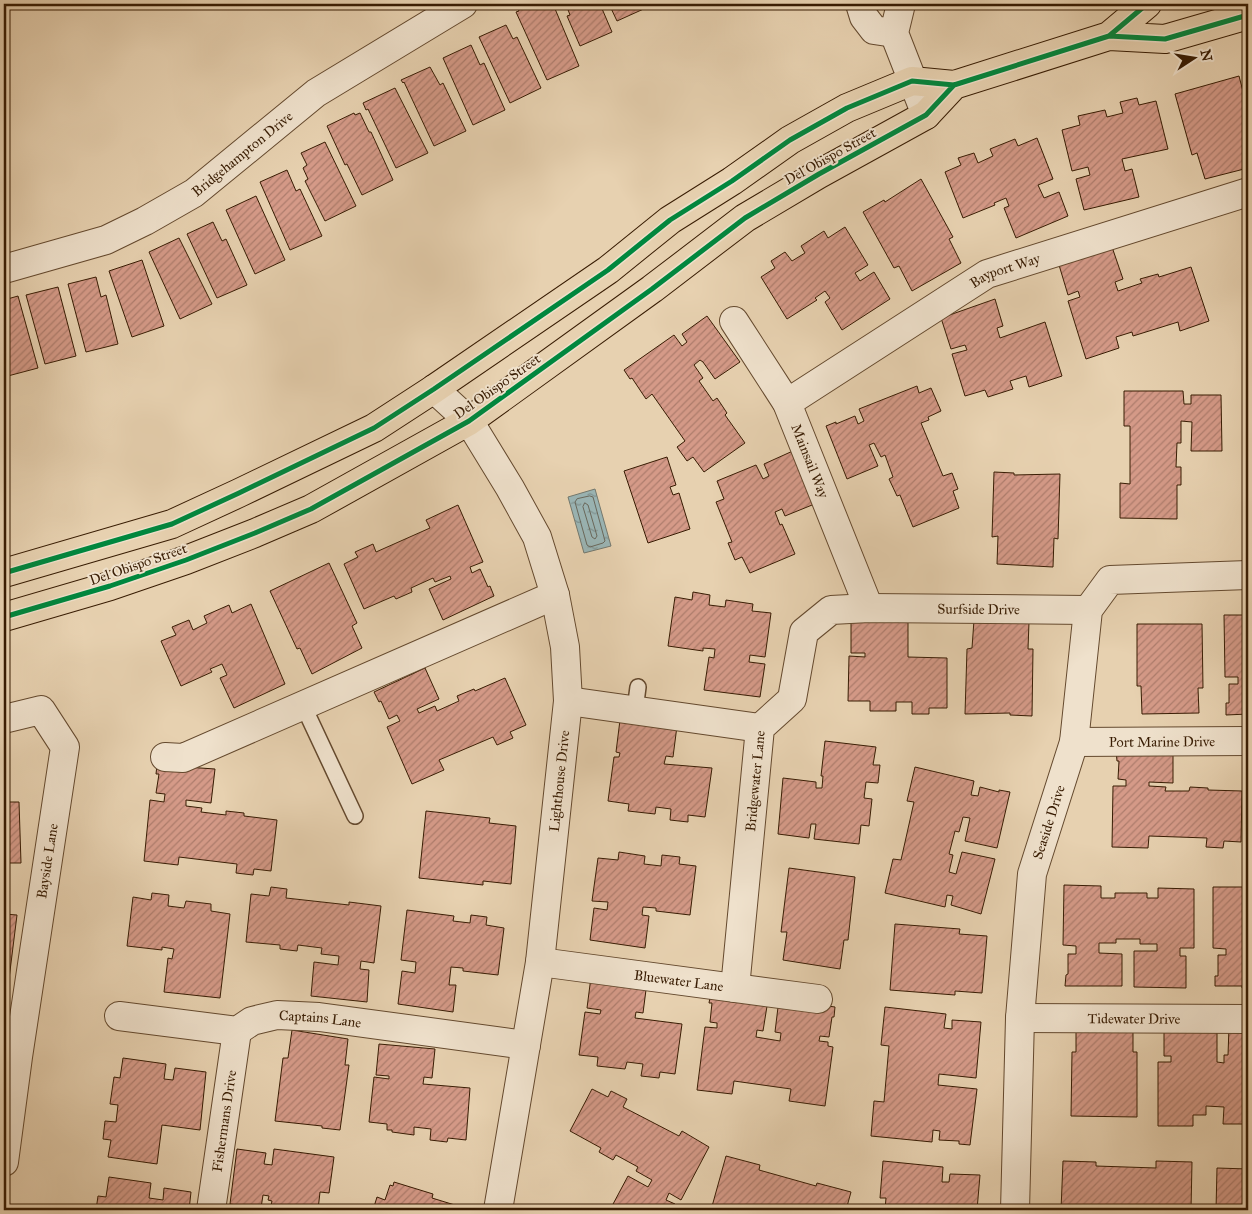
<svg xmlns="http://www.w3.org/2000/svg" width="1252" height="1214" viewBox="0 0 1252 1214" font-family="'IM FELL Great Primer',serif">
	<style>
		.water { fill: url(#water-ripples); stroke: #73786e }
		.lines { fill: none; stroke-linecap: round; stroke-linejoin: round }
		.shore { stroke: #69685c; stroke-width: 1 }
		.building { fill: url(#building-hatch); stroke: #381c03 }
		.lane-casing { stroke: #64492e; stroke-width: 18 }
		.street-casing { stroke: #64492e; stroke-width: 30 }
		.primary-casing { stroke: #381c03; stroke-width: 30 }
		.lane { stroke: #efe1cc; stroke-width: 15 }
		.street { stroke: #efe1cc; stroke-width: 28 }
		.primary { stroke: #e7d1b0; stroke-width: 28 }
		.cycleway-casing { stroke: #efe1cc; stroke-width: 8 }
		.cycleway { stroke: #00873e; stroke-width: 5 }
		.labels { text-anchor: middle; stroke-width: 4; stroke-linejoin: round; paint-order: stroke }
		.street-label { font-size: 14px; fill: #381c03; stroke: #efe1cc }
	</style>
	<defs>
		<pattern id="water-ripples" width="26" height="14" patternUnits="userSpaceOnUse" patternTransform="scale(1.25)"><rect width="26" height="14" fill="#9ab5b5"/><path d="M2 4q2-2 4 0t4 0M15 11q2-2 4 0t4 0" fill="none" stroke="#7f9291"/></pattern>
		<pattern id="building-hatch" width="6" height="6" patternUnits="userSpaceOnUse" patternTransform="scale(1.25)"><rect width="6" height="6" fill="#d59a88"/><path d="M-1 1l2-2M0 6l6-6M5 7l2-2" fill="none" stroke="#ae7d6d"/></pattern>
	</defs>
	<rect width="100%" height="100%" fill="#e7d1b0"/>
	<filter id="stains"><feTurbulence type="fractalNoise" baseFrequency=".004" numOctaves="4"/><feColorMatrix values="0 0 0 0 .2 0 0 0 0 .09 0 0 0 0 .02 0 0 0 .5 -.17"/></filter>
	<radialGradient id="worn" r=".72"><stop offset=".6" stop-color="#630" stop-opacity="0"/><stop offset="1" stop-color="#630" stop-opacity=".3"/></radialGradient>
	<path class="water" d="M595 489 611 546 584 553 568 497Z"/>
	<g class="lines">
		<path class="shore" d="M590 496 593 497 605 541 603 543 590 547 587 545 575 502 577 499Z
			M585 503 588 505 597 536 595 539 592 537 583 507Z"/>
	</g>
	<path class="building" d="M527 4H553L579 66 547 80 516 12 519 11 518 8Z
		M562 4H600L612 32 580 46 567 16 570 15 567 7H563Z
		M609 4H646L648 7 617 21Z
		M506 25 513 39 517 37 541 88 510 103 479 37Z
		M471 45 480 65 484 63 505 110 473 125 443 58Z
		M430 67 440 85 443 83 466 131 434 146 404 82 403 83 401 80Z
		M1239 76 1248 111V168L1205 179 1197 153 1192 155 1175 94Z
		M395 88 428 153 396 168 368 109 366 110 363 103Z
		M1137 98 1139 105 1156 101 1168 149 1122 159 1125 171 1132 169 1139 197 1084 210 1076 179 1090 175 1088 167 1072 171 1062 130 1080 125 1078 116 1105 110 1107 117 1123 113 1120 102Z
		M354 113 355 115 360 113 369 132H371L393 180 362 195 347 164 345 165 327 126Z
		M1037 138 1053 179 1038 185 1044 198 1059 192 1068 216 1016 238 1004 208 1009 206 1006 198 994 203 995 205 963 218 945 172 961 165 958 158 974 153 978 163 993 156 990 149 1015 139 1018 146Z
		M325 142 356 206 325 221 305 181 308 179 303 168 307 165 301 153Z
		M287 170 296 191 300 189 322 236 290 250 260 182Z
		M921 179 953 237 949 239 961 263 912 291 899 266 894 268 863 212 884 200 885 202Z
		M256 196 285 260 255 274 226 210Z
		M213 222 222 241 226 239 247 285 217 298 187 234Z
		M845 227 868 265 855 273 860 281 874 272 890 299 842 330 825 302 830 298 825 291 815 298 817 300 787 319 761 277 775 268 771 261 785 252 792 261 805 253 801 246 824 231 828 238Z
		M179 238 212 304 180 319 149 252Z
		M1112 247 1123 279 1115 282 1118 291 1142 283 1140 279 1158 274 1159 277 1191 267 1209 321 1180 331 1178 322 1133 336 1132 332 1116 337 1119 348 1086 359 1068 301 1080 297 1078 291 1068 295 1059 265Z
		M142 260 164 326 132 337 109 271Z
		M96 277 101 297 106 295 118 344 86 352 68 284Z
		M58 287 76 356 45 364 26 295Z
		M18 296 38 368 4 377V300Z
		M995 299 1003 326 997 328 1000 338 1045 322 1062 376 1029 387 1026 376 1010 381 1013 389 988 397 985 390 965 396 952 354 967 350 965 345 951 349 941 318Z
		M707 316 740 362 715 379 703 362 700 360 694 365 703 378 699 381 713 401 717 398 727 413 725 415 745 443 704 472 693 457 687 461 677 447 685 441 652 394 646 399 632 378 630 379 624 370 674 335 682 346 687 342 682 334Z
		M917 386 919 393 931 388 941 411 928 417 929 420 921 423 943 476 952 473 958 489 953 491 959 508 913 527 900 495 897 496 889 479 893 477 885 455 881 457 874 443 869 445 878 466 847 479 826 426 836 422V424L855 416 858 424 864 421 859 409Z
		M1124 391H1183L1184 404H1191V395H1221L1222 451H1191L1192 422 1181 421V443H1177L1176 467H1181V485H1177V519L1120 518V483L1130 484V426H1124Z
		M795 450 817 503 785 516 782 509 775 512 780 525 782 524 795 554 750 573 742 557 735 560 728 543 732 542 716 502 724 499 717 481 756 465 763 479 769 476 764 464Z
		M667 457 676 485 670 487 673 495 679 493 690 529 648 543 624 471Z
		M994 472 1014 473V475L1060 474 1058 539 1054 538 1053 567 997 564 998 536 992 537Z
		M458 505 483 562 470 567 472 573 480 569 488 587 490 586 494 596 443 620 429 589 451 579 450 576 435 582 433 578 411 588 412 592 396 599 394 596 364 609 344 564 358 557 355 552 373 544 376 552 430 528 426 520Z
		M329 563 357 623 352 626 362 648 312 674 300 648 297 649 270 591Z
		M693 592 710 595 709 605 725 607 726 600 753 604 752 611 771 613 765 657 750 655 749 662 765 664 760 697 704 690 709 657 714 658 715 649 703 648V651L668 646 675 597 692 600Z
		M251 604 285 684 234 708 220 678 227 675 222 664 210 669 212 672 181 686 161 641 176 635 172 627 189 620 193 630 207 623 204 616 229 605 232 613Z
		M1224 615H1248V714L1226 715V703H1229V684H1238V677H1225Z
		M851 619H908V657L947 658V708H929V714H912V702H896V711H870V701H848L849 656 865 657V653H851Z
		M974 620 1029 622 1028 649H1033L1032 716 1010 715V713L965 714 967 649 972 648Z
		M1137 624H1202L1203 688H1198L1199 713 1142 714 1141 686H1137Z
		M425 668 439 699 417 709 419 713 435 706 437 711 459 701 457 696 474 689 475 691 505 678 526 725 510 732 513 738 497 745 493 737 439 760 444 770 412 784 387 727 400 721 397 715 389 719 381 701 379 702 374 692Z
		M620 720 677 726 673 757 666 756 664 764 712 768 705 817 688 815V822L670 820 671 809 656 807 655 814 628 811 629 804 608 801 614 757H619L620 753 616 752Z
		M825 741 876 747 873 765H880L878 783 866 782 864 798 872 799 869 826 861 825 859 844 814 839 816 824H811L809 838 778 834 783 778 816 782V788H822L823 776H821Z
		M1116 750H1173V783L1149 782V786L1166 787 1165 791H1189L1190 787 1208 788V790L1242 791 1241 842 1224 841 1223 848 1206 847 1207 838 1149 836 1148 848 1112 847 1113 786H1126V780L1118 779 1119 761H1117Z
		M157 765 215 769 211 803 186 800V806L202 808 201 812 226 815V811L244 813V816L277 820 271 871 254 869 253 875 236 873 237 864 179 857 178 865 144 861 150 800 164 802 165 794 156 793 159 774H156Z
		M915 767 974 781 971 795 978 796 980 787 999 792V790L1010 792 997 848 965 841 970 818 963 817 959 832 955 831 949 854 953 855 949 872 956 874 962 852 995 859 981 914 951 905 953 896 947 895 945 907 885 893 893 859 901 860 914 802 907 801Z
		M4 800V802H19L21 863H6V866H4Z
		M426 811 490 818 489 823 516 826 511 884 483 881V885L419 878Z
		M619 852 645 856 644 864 661 866 662 855 680 857 679 864 696 866 690 915 656 911V908L643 907 642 915 649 916 645 948 590 940 594 908 607 910 608 902 592 901 598 858 618 860Z
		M789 868 855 877 848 940H844L840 969 783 960 787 932H781Z
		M1064 885 1101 886V898H1115V893H1147V898H1158V888L1194 889V948H1180V956H1186V988L1134 987V951H1157V944H1140V939H1116V943H1099V953L1122 954V986H1065L1066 975 1068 974V954H1076V946L1063 945Z
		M271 887 287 889 286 898 349 905V902L381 906 374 963 361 961 360 969 369 970 367 1002 311 996 314 962 338 965 339 956 321 954 322 948 298 945 297 951 280 949V945L246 942 251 894 269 896Z
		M1213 887H1248V988H1242V986H1215V976H1218V955H1226V949L1213 948Z
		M152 893 169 895 168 906 184 908 186 901 211 904V911L230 914 220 998 164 992 168 958 172 959 174 949 162 947V950L127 946 133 897 151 900Z
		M407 910 454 916 453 921 470 923 471 915 487 917 486 925 504 928 498 975 463 971V968L451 967 449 985H456L453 1012 398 1004 402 971 415 973 416 962 401 960Z
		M4 914 17 915 8 987 4 986Z
		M895 924 960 929 959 934 987 936 982 993 955 991V995L890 990Z
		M591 977 647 982 643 1013 636 1012 635 1018 682 1024 675 1074 660 1072 659 1078 641 1076 643 1064 627 1062 625 1069 597 1066 598 1057 579 1055 585 1012 600 1014 601 1010 587 1008Z
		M711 992 768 1000 763 1031 757 1030 756 1037 780 1041 781 1033 775 1032 779 999 835 1007 834 1017H832L829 1037 820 1036 819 1041 828 1042V1046L833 1047 825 1106 789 1101 791 1089 734 1081 732 1094 697 1090 705 1027 717 1028V1023L710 1022 712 1003H709Z
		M885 1007 946 1014 944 1028 952 1029V1020L981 1022 976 1078 939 1074 938 1085 977 1089 970 1145 959 1144V1141L939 1140 940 1131 933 1130 932 1142 871 1136 874 1101 884 1102 889 1046 881 1045Z
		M1076 1025H1133V1052H1137V1117L1071 1116 1072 1052H1076Z
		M1164 1025H1217V1062L1224 1063V1055H1228L1229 1027H1248V1056H1246V1062H1248V1124H1223L1224 1107 1206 1106V1115H1193V1126H1158V1062H1171V1056H1164Z
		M292 1030 348 1039 345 1065H349L340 1130 322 1128V1126L275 1121 283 1058H288Z
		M379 1044 435 1049 432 1078 424 1077 423 1084 470 1088 466 1140 448 1138 447 1142 430 1140 431 1129 414 1127V1135L392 1132V1130H387V1124L369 1122 374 1077 389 1079V1076L376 1075Z
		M123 1058 166 1064 164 1079 173 1080 175 1068 206 1072 200 1130 162 1125 157 1164 108 1157 111 1140 103 1139 105 1121 116 1122 118 1105 110 1104 114 1077 120 1078Z
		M592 1089 608 1097 611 1091 627 1099 623 1107 679 1136 682 1131 709 1147 681 1200 669 1193 666 1200 675 1204 672 1210H619L612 1206 628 1176 648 1187 652 1180 636 1171 638 1167 616 1155 613 1160 599 1152 601 1148 570 1131Z
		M237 1149 266 1153 264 1164 272 1165 274 1149 334 1157 329 1193 320 1192 318 1210H270L272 1201 268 1200 269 1196 263 1195 261 1208 230 1204Z
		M726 1156 760 1165 759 1170 816 1186 817 1183 851 1192 846 1210H711Z
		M883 1161 943 1167 942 1182H949L950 1174 980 1175 977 1210H885L886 1198H880Z
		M1063 1161 1096 1162V1166L1156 1168V1161L1192 1162 1191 1210H1061Z
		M1217 1168 1248 1169V1210H1216Z
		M109 1177 151 1183 149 1198 163 1200 164 1188 191 1192 189 1210H96L98 1196 106 1197Z
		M394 1182 433 1194 432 1198 471 1210H373L377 1197 385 1200 390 1185 393 1186Z"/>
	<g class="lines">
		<defs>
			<path id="lane" d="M303 705 355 816
				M635 710 638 687"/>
			<g id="street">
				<path d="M860 4 864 17 874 30 894 33"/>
				<path d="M901 4 894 33 926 115"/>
				<path id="s1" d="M4 269 106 240 145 221 194 193 316 93 463 4"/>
				<path id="s2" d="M734 321 787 403 869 608"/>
				<path d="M434 389 469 421 510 488 537 537 555 595 565 647 568 701 540 962 498 1210"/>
				<path id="s3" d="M787 403 987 274 1248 192"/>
				<path d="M568 701 760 728"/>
				<path d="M4 719 41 710 65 747 18 1057 4 1162"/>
				<path id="s4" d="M1074 742 1248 741"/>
				<path d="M165 757 183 758 555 595"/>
				<path id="s5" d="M540 962 818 999"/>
				<path id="s6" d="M735 988 760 728 792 699 804 632 831 610 869 608 1088 610"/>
				<path id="s7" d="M119 1016 237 1031 252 1021 277 1015 319 1017 526 1045"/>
				<path id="s8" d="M1020 1018 1248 1019"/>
				<path id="s9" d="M211 1210 237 1031"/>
				<path id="s10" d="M1015 1210 1020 1018 1032 874 1074 742 1088 610 1110 580 1248 575"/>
			</g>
			<path id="primary" d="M1109 36 1165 39 1248 15
				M4 573 172 524 239 493 374 428 434 389 608 270 670 220 732 181 790 140 847 108 912 81 954 85 1109 36 1147 4
				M4 617 110 586 186 560 255 533 311 509 469 421 652 289 745 218 819 174 926 115 954 85"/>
		</defs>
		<use href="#lane" class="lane-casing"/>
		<use href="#street" class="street-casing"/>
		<use href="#primary" class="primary-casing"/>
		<use href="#lane" class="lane"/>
		<use href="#street" class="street"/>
		<use href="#primary" class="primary"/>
		<defs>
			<path id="cycleway" d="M1109 36 1165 39 1248 15
				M4 573 172 524 239 493 374 428 434 389 608 270 670 220 732 181 790 140 847 108 912 81 954 85 1109 36 1147 4
				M4 617 110 586 186 560 255 533 311 509 469 421 652 289 745 218 819 174 926 115 954 85"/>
		</defs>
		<use href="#cycleway" class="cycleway-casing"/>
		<use href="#cycleway" class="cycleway"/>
	</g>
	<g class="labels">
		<g class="street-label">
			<text dy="5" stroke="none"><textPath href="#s1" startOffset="268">Bridgehampton Drive</textPath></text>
			<text transform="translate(830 156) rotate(-29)" y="5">Del Obispo Street</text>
			<text dy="5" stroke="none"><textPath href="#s3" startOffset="256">Bayport Way</textPath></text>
			<text transform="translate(497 386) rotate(-35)" y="5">Del Obispo Street</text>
			<text dy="5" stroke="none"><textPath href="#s2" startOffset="160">Mainsail Way</textPath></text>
			<text transform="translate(138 564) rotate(-19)" y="5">Del Obispo Street</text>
			<text dy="5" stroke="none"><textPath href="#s6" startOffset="555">Surfside Drive</textPath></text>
			<text dy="5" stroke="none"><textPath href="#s4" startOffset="88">Port Marine Drive</textPath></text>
			<text transform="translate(559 781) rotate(-84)" y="5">Lighthouse Drive</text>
			<text dy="5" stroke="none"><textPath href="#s6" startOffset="208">Bridgewater Lane</textPath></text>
			<text dy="5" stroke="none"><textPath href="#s10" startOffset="391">Seaside Drive</textPath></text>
			<text transform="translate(47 861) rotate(-81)" y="5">Bayside Lane</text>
			<text dy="5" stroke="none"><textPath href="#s5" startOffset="140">Bluewater Lane</textPath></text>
			<text dy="5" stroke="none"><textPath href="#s8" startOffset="114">Tidewater Drive</textPath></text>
			<text dy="5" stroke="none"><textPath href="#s7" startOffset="206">Captains Lane</textPath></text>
			<text dy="5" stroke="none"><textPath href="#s9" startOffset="90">Fishermans Drive</textPath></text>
		</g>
	</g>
	<rect width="1252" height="1214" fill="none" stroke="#e7d1b0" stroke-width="20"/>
	<rect x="5" y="5" width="1242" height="1204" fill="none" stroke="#381c03" stroke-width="2.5"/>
	<rect x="10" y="10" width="1232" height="1194" fill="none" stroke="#381c03"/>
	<g transform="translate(1194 58) rotate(78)" stroke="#efe1cc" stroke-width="4" paint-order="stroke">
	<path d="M0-4L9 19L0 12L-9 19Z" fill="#381c03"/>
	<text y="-8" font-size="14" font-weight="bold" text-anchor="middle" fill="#381c03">N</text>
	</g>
	<rect width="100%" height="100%" filter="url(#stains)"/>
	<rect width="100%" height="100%" fill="url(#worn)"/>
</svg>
